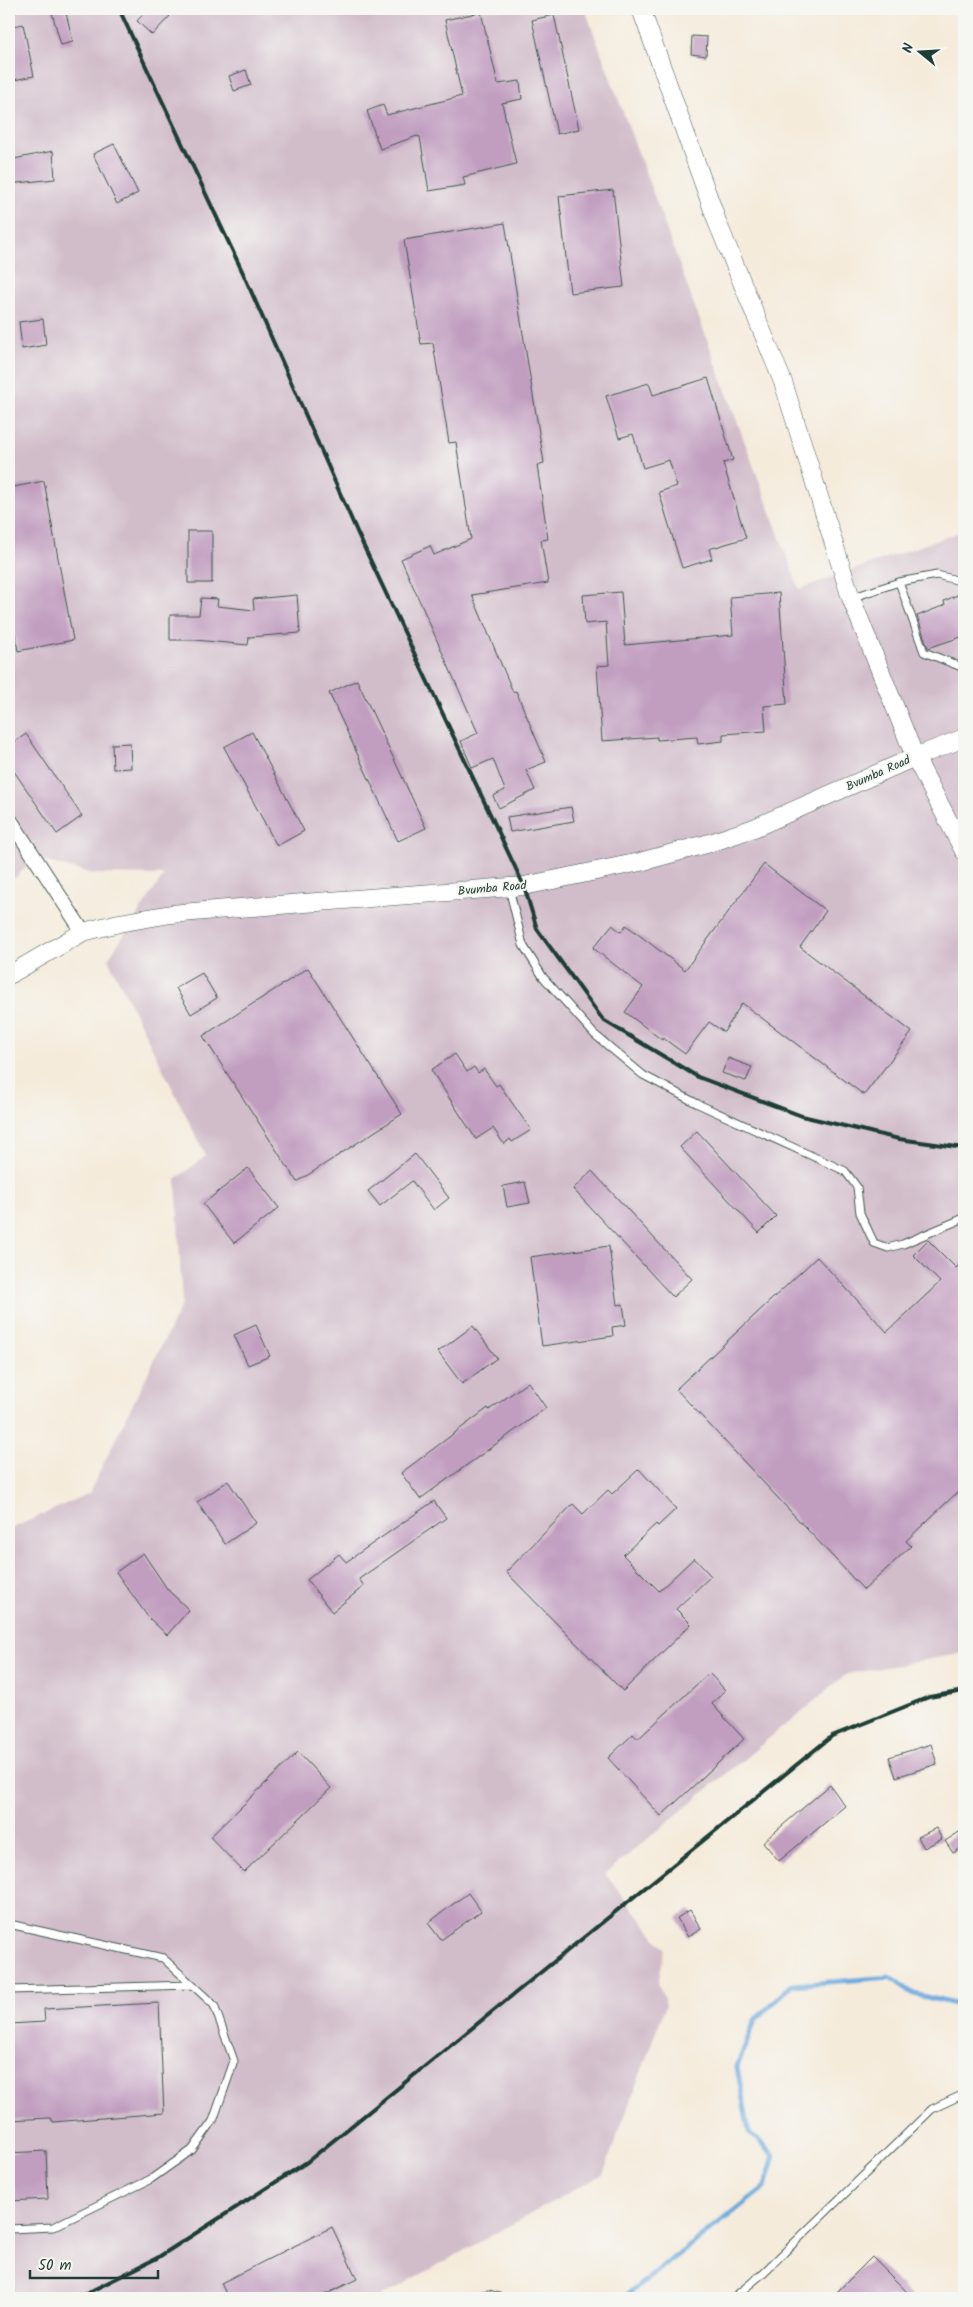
<svg xmlns="http://www.w3.org/2000/svg" width="973" height="2307" viewBox="0 0 973 2307" font-family="Kalam,sans-serif">
	<style>
		.industrial { fill: #d1bdca }
		.lines { fill: none; stroke-linecap: round; stroke-linejoin: round }
		.stream { stroke: #6ba9dd; stroke-width: 5 }
		.building { fill: #c19ec0 }
		.service-casing { stroke: #3f574d; stroke-width: 9 }
		.minor-casing { stroke: #3f574d; stroke-width: 16 }
		.tertiary-casing { stroke: #3f574d; stroke-width: 19 }
		.service { stroke: #fff; stroke-width: 7 }
		.minor { stroke: #fff; stroke-width: 14 }
		.tertiary { stroke: #fff; stroke-width: 18 }
		.rail { stroke: #1f3d34; stroke-width: 4 }
		.labels { text-anchor: middle; stroke-width: 4; stroke-linejoin: round; paint-order: stroke }
		.street-label { font-size: 12px; fill: #1f3d34; stroke: #f6f6f2 }
	</style>
	<rect width="100%" height="100%" fill="#f6f6f2"/>
	<filter id="ink" filterUnits="userSpaceOnUse"><feTurbulence type="fractalNoise" baseFrequency=".02" numOctaves="2"/><feDisplacementMap in="SourceGraphic" scale="10" xChannelSelector="R" yChannelSelector="G"/><feConvolveMatrix kernelMatrix="1 2 1 2 8 2 1 2 1" color-interpolation-filters="sRGB"/></filter>
	<filter id="wash" filterUnits="userSpaceOnUse"><feTurbulence type="fractalNoise" baseFrequency=".0096" numOctaves="4" result="noise"/><feDisplacementMap in="SourceGraphic" scale="20" xChannelSelector="R" yChannelSelector="G"/><feGaussianBlur stdDeviation="1.12" result="paint"/><feColorMatrix in="noise" values="0 0 0 0 0 0 0 0 0 0 0 0 0 0 0 0 0 1.4 0 .05"/><feComposite in="paint" operator="in"/></filter>
	<g filter="url(#wash)">
		<rect width="100%" height="100%" fill="#f5ebdb"/>
		<path class="industrial" d="M9 9H585L799 589 957 533 964 537V1653L847 1674 605 1874 665 1949 658 1983 666 2005 603 2174 378 2298H9V1530L89 1493 182 1304 176 1179 206 1156 108 959 164 875 94 874 34 859 9 884Z"/>
		<g class="lines">
			<path class="stream" d="M623 2298 765 2187 774 2155 749 2132 737 2067 755 2020 792 1985 890 1977 914 1994 964 2006"/>
		</g>
		<g id="blocks">
			<path class="building" d="M51 9H65L73 42 61 45Z
				M148 9H162L170 16 152 35 137 21Z
				M481 12 498 84 520 81 522 99 502 103 516 164 463 177 465 185 429 191 420 137 417 136 380 149 367 111 383 105 387 115 462 96 445 20Z
				M554 15 579 129 557 134 532 20Z
				M23 24 34 76 9 81V27Z
				M692 36 707 37 706 56 691 54Z
				M246 70 251 85 234 91 229 76Z
				M114 144 138 193 117 204 93 154Z
				M53 151 55 179 9 184V160Z
				M613 190 624 287 570 293 559 196Z
				M505 223 544 463 537 465 548 539 541 540 548 583 472 595 513 692 516 691 546 762 526 770 535 790 499 808 493 796 505 790 493 759 472 768 461 741 478 733 401 559 430 546 434 555 471 539 456 442 449 443 433 343 421 344 404 240Z
				M43 319 46 345 22 349 19 322Z
				M708 378 733 460 723 463 746 538 709 549 712 559 682 568 659 492 677 486 669 460 643 468 633 434 619 438 606 396 649 383 653 395Z
				M44 481 73 640 18 651 9 601V488Z
				M188 531H212V583H188Z
				M621 592 625 645 733 635 730 597 779 593 787 704 764 706 766 731 723 734V741L698 744 697 737 657 740V737L602 741 597 666 609 665 606 622 585 624 583 595Z
				M964 592V636L928 648 917 616 945 605 944 601Z
				M297 595 300 633 249 637 248 645 195 640H170V615H199L201 598 218 599 217 606 254 610 253 599Z
				M357 680 426 828 398 841 329 693Z
				M252 732 304 831 277 846 224 747Z
				M26 734 82 816 57 834 9 764V746Z
				M130 743 131 768 113 769 112 744Z
				M571 807 574 821 510 832 507 817Z
				M764 864 826 911 800 947 912 1032 864 1095 742 1003 724 1032 709 1022 685 1054 663 1038 662 1040 625 1012 643 987 593 948 612 925 621 932 626 925 685 970Z
				M308 968 402 1114 297 1182 203 1036Z
				M202 973 217 998 191 1014 176 988Z
				M455 1054 467 1072 474 1067 478 1073 484 1069 496 1086 499 1084 531 1130 512 1142 510 1139 504 1144 493 1128 476 1139 431 1070Z
				M728 1058 752 1067 746 1081 722 1073Z
				M697 1131 776 1216 759 1233 680 1147Z
				M415 1154 449 1198 434 1210 412 1181 380 1206 368 1191Z
				M248 1168 279 1208 234 1243 203 1204Z
				M592 1171 692 1279 673 1297 573 1189Z
				M525 1182 530 1203 507 1207 503 1186Z
				M928 1240 956 1268 964 1260V1486L906 1541 911 1546 864 1590 676 1389 817 1257 887 1332 940 1282 913 1255Z
				M609 1246 617 1305 623 1304 626 1325 612 1327 613 1336 542 1346 530 1257Z
				M256 1325 270 1356 248 1365 234 1335Z
				M473 1326 497 1358 462 1384 438 1352Z
				M528 1382 546 1408 420 1499 401 1473 488 1408 489 1410Z
				M639 1469 676 1509 658 1526 656 1524 623 1555 659 1591 694 1558 711 1576 676 1609 691 1624 623 1691 506 1572 573 1504 583 1514 608 1490 612 1494Z
				M228 1481 256 1523 225 1544 197 1502Z
				M434 1501 446 1518 359 1579 364 1586 332 1612 307 1580 339 1554 346 1562Z
				M143 1553 168 1590 189 1610 167 1635 148 1617 116 1572Z
				M709 1673 725 1690 712 1704 744 1739 661 1816 608 1758 633 1734 638 1739Z
				M931 1744 937 1764 896 1777 889 1757Z
				M298 1752 331 1788 244 1872 210 1837Z
				M830 1785 845 1806 779 1861 763 1842Z
				M936 1828 942 1839 924 1848 918 1837Z
				M964 1829V1846L953 1853 945 1841Z
				M468 1893 481 1911 441 1940 428 1923Z
				M690 1910 701 1929 688 1937 677 1918Z
				M159 2003 164 2113 53 2122 50 2118 9 2120V2024L45 2022 44 2009Z
				M46 2151 48 2199 9 2201V2153Z
				M332 2227 357 2279 318 2298H228L221 2283Z
				M872 2257 913 2298H831Z"/>
		</g>
	</g>
	<g filter="url(#ink)">
		<use href="#blocks" fill-opacity="0" stroke="#3f574d" stroke-width="1"/>
		<g class="lines">
			<defs>
				<path id="service" d="M899 582 937 575 964 582
					M851 598 899 582 924 652 964 668
					M509 888 523 945 543 977 594 1034 643 1075 698 1104 845 1171 857 1187 860 1213 874 1243 888 1248 903 1244 964 1218
					M9 1924 163 1958 214 2005 234 2061 213 2121 192 2150 151 2179 53 2227 9 2229
					M9 1990 192 1985
					M463 2298 489 2294 502 2298
					M733 2298 762 2274 932 2109 964 2094"/>
				<path id="minor" d="M9 818 83 932"/>
				<path id="tertiary" d="M641 9 718 224 783 382 851 598 915 757 964 851
					M9 975 83 932 119 923 171 914 227 909 524 886 640 862 710 843 754 828 915 757 964 738"/>
			</defs>
			<use href="#service" class="service-casing"/>
			<use href="#minor" class="minor-casing"/>
			<use href="#tertiary" class="tertiary-casing"/>
			<use href="#service" class="service"/>
			<use href="#minor" class="minor"/>
			<use href="#tertiary" class="tertiary"/>
			<path class="rail" d="M119 9 243 273 358 534 524 886 537 929 603 1020 698 1077 802 1116 899 1139 964 1148
				M77 2298 157 2258 307 2162 832 1736 929 1697 964 1691"/>
		</g>
	</g>
	<g class="labels">
		<g class="street-label">
			<text transform="translate(878 773) rotate(-24)" y="4">Bvumba Road</text>
			<text transform="translate(492 888) rotate(-5)" y="4">Bvumba Road</text>
		</g>
	</g>
	<rect width="973" height="2307" fill="none" stroke="#f6f6f2" stroke-width="30"/>
	<g transform="translate(920 52) rotate(288)" stroke="#f6f6f2" stroke-width="4" paint-order="stroke">
	<path d="M0-4L9 19L0 12L-9 19Z" fill="#1f3d34"/>
	<text y="-8" font-size="14" font-weight="bold" text-anchor="middle" fill="#1f3d34">N</text>
	</g>
	<path d="M30 2270v8h128v-8" fill="none" stroke="#1f3d34" stroke-width="2.5"/>
	<text x="38" y="2270" font-size="15" fill="#1f3d34" stroke="#f6f6f2" stroke-width="4" paint-order="stroke">50 m</text>
</svg>
